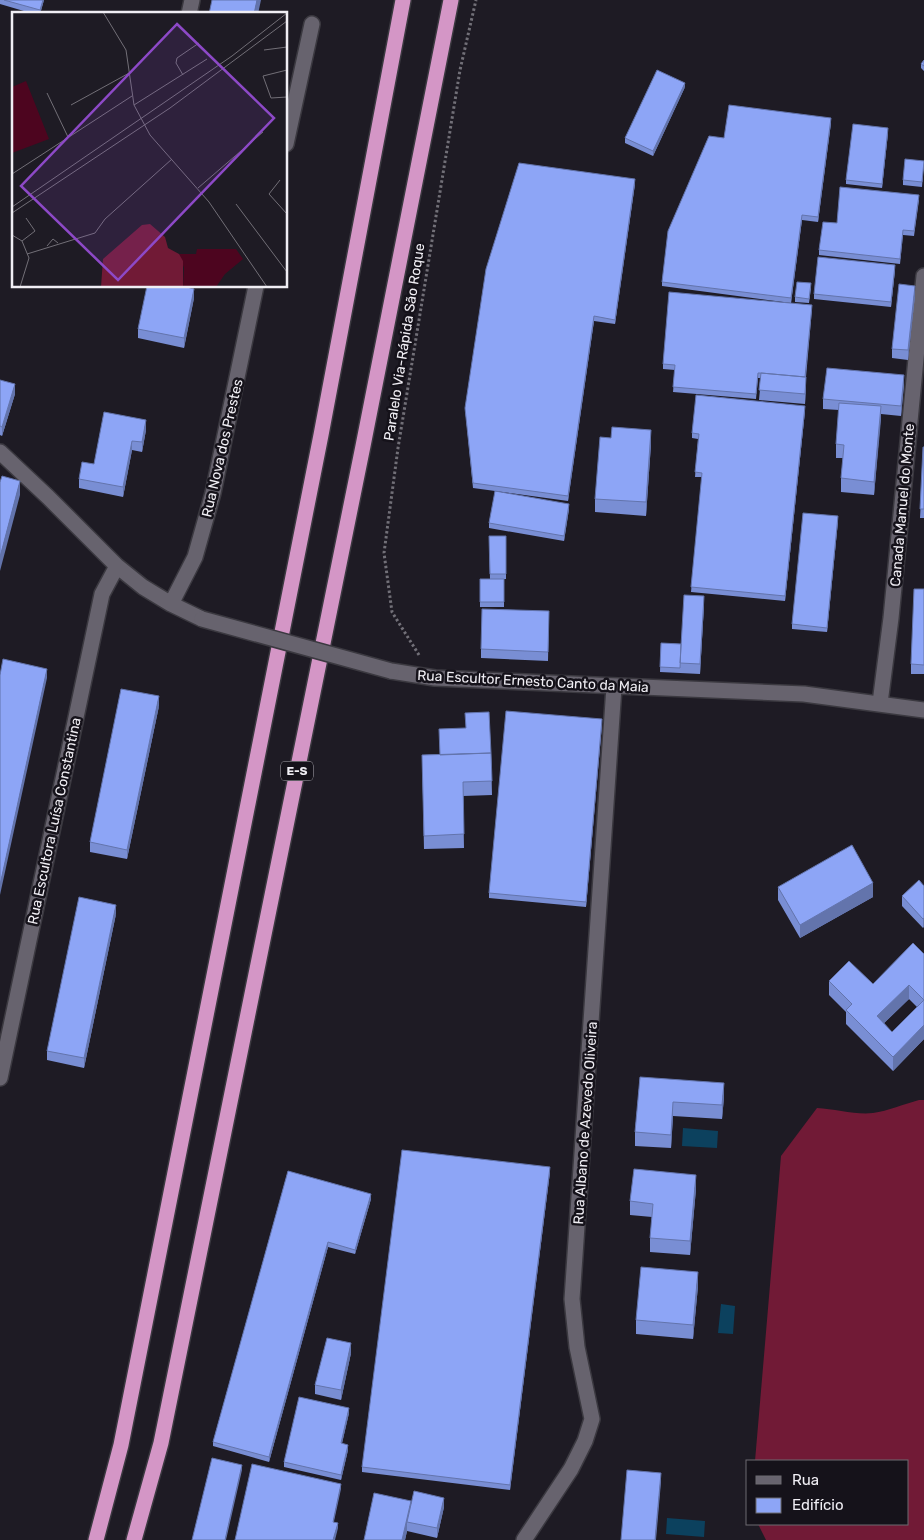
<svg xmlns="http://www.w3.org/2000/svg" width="924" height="1540" viewBox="0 0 924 1540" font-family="Rubik,sans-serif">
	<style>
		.forest { fill: #711a36 }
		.water { fill: #0c415e }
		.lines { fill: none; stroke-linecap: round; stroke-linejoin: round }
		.minor-casing { stroke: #3b3940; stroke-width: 18 }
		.highway-casing { stroke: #3b3940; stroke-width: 18 }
		.path { stroke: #727078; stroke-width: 3; stroke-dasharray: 2.5 2.5; stroke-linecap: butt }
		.minor { stroke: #67636e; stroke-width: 15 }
		.highway { stroke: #d496c6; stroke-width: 15 }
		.minor-bridge-casing { stroke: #3b3940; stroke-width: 18; stroke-linecap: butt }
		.minor-bridge { stroke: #67636e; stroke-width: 15 }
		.wall { fill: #798ed4; fill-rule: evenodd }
		.shaded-wall { fill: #6374ac }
		.building { fill: #8da5f6; stroke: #6374ac; fill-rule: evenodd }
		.labels { text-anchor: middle; stroke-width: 5; stroke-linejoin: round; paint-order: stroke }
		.shield { fill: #15121a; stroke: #aeacb3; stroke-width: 1 }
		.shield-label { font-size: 12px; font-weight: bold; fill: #f0eef4 }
		.street-label { font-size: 14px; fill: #f0eef4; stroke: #15121a }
		.inset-road { fill: none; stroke: #726f77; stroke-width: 1 }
		.view { fill: #8d49c7; fill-opacity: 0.15; stroke: #8d49c7; stroke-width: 2.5 }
		.inset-edge { fill: none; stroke: #f0eef4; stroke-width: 2.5 }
	</style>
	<rect width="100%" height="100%" fill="#1e1b24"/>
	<path class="forest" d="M919 1100H924V1540H766L758 1524H908V1461H755L781 1156 817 1108C835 1109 856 1115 873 1113 888 1111 904 1104 919 1100Z"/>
	<path class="water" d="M683 1128 718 1131 717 1148 682 1146Z
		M721 1304 735 1306 733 1334 718 1333Z
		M667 1518 705 1521 704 1537 666 1534Z"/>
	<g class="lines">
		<defs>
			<path id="minor" d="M189 14 192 0
				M286 144 312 24
				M0 452 48 497 117 566 143 587 171 604 202 619
				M171 604 195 557 213 493 256 286
				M391 671 435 678 804 694 924 710
				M880 703 891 618 924 276
				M0 1078 102 594 117 566
				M524 1540 571 1469 585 1441 592 1419 577 1347 572 1299 614 687"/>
			<path id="highway" d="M96 1540 121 1445 321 435 403 0
				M134 1540 161 1443 363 446 451 0"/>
		</defs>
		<use href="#minor" class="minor-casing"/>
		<use href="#highway" class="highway-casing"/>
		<path class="path" d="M419 655 392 612 384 553 398 448 460 70 476 0"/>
		<use href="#minor" class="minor"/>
		<use href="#highway" class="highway"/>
		<defs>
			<path id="minor-bridge" d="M202 619 391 671"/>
		</defs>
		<use href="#minor-bridge" class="minor-bridge-casing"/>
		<use href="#minor-bridge" class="minor-bridge"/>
	</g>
	<path class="wall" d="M0 0H44L40 14H34L0 4Z
		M924 60V71L921 68V64Z
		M685 87 653 156 625 143V138Z
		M831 123 818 222 802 220 791 303 812 309 806 377V386L805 404 759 400 761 378H758L756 399 673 392 675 370 663 369V364L791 303 662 286V282L724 138Z
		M888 133 882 188 846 184V180Z
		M924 161 922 187 903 185V180Z
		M635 184 615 324 594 321 568 501 473 488 465 408Z
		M919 200 914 236 903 235 900 264 819 255V250L837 223Z
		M895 270 891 307 814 299V294Z
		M811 288 809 303 795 302V297Z
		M915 295 908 360 892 358V349Z
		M194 298 184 348 138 338V329Z
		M0 380 15 394 2 436 0 435Z
		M904 384 901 416 881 414 874 495 841 492V478L843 458H836V444L839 410 823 409V399Z
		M805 411 785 601 691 592 702 477H695L698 439 692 438V433Z
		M146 430 142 452 132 450 123 497 79 488V479L94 464Z
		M651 444 646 516 595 512V499Z
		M924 447V518H920Z
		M569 509 564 541 489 528V523Z
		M838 521 827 632 792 629V624Z
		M489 536H506V579H490Z
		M480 579H504V607H480Z
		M924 589V674H911V664Z
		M704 605 700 674 660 672 661 643 681 644Z
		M549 611 548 661 481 658V649Z
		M159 706 127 859 90 852V842Z
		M602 724 586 907 489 898V893Z
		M491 753 492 795 463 796 464 848 424 849 422 755Z
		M924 886 923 928 902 906V896Z
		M778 887 873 897 800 938 778 900Z
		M116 914 84 1068 47 1060V1051Z
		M924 954V1039L893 1071 846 1024V1012L829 995V981L873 984ZM909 999 917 1007 892 1032 884 1023Z
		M640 1077 724 1097 722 1119 673 1116 671 1148 635 1146V1132Z
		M288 1171 371 1199 355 1254 328 1247 269 1462 213 1446V1442Z
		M550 1172 510 1490 362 1472V1467Z
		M696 1189 690 1255 650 1252V1238L652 1217 630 1215V1201Z
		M698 1286 693 1339 636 1334V1320Z
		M351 1353 341 1400 315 1394V1385Z
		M349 1413 342 1443 348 1450 341 1480 284 1467V1462Z
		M411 1506 444 1507 437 1538 407 1531 405 1540H364Z"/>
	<path class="shaded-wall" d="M43 0H44L40 14V10Z
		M257 0H261L258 14H254Z
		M685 83V87L653 156V151Z
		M831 118V123L818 222V217Z
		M888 128V133L882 188V184Z
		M635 179V184L615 324V320Z
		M802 215V220L791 303V298Z
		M895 265V270L891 307V302Z
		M915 286V295L908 360V350Z
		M194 289V298L184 348V338Z
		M594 316V321L568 501V496Z
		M904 375V384L901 416V406Z
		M806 377V386L805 404V394Z
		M15 384V394L2 436V427Z
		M805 406V411L785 601V596Z
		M881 406V420L874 495V482Z
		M146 420V430L142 452V442Z
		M651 430V444L646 516V502Z
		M132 441V450L123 497V487Z
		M20 481V495L0 571V557Z
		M569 504V509L564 541V536Z
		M838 516V521L827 632V628Z
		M704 596V605L700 674V664Z
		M47 669V678L0 895V885Z
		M159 696V706L127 859V850Z
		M602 719V724L586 907V902Z
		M873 883V897L800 938V925Z
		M116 905V914L84 1068V1058Z
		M924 918V927L923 928V919Z
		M909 985V999L877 1030V1016Z
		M924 1025V1039L893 1071V1057Z
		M724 1083V1097L722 1119V1105Z
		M673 1102V1116L671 1148V1135Z
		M550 1167V1172L510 1490V1485Z
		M696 1175V1189L690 1255V1241Z
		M371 1194V1199L355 1254V1250Z
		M328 1242V1247L269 1462V1457Z
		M698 1272V1286L693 1339V1325Z
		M351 1343V1353L341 1400V1390Z
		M349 1408V1413L341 1448V1443Z
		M348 1445V1450L341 1480V1475Z
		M242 1465V1470L226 1540H225Z
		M661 1473V1482L656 1540H655Z
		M341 1484V1489L333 1526V1522Z
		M444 1498V1507L437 1538V1528Z
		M411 1501V1515L407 1522V1531L405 1540H402Z
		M338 1523V1528L335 1540H333Z"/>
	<path class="building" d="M4 0H43L40 10Z
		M212 0H257L254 14H209Z
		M924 60V66L921 64Z
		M657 70 685 83 653 151 625 138Z
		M729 105 831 118 818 217 802 215 791 298 662 282 668 231 709 136 724 138Z
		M853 124 888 128 882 184 846 180Z
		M905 159 924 161 922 182 903 180Z
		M519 163 635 179 615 320 594 316 568 496 473 483 465 408 486 269Z
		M840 187 919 195 914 231 903 230 900 259 819 250 823 222 837 223Z
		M818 257 895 265 891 302 814 294Z
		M797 282 811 283 809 299 795 297Z
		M899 284 915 286 908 350 892 349Z
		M147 286H183L194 289 184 338 138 329Z
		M669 292 812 305 805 377 761 373H758L756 394 673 387 675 365 663 364Z
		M827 368 904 375 901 406 823 399Z
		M761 373 806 377 805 394 759 390Z
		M0 380 15 384 2 427 0 426Z
		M696 395 805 406 785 596 691 587 702 473 695 472 699 434 692 433Z
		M839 403 881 406 874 482 841 478 844 445 836 444Z
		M104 412 146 420 142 442 132 441 123 487 79 479 82 462 94 464Z
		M612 427 651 430 646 502 595 499 600 437 611 438Z
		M923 447H924V509H920Z
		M2 476 20 481 0 557V482Z
		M495 491 569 504 564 536 489 523Z
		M803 513 838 516 827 628 792 624Z
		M489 536H506V574H490Z
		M480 579H504V602H480Z
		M914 589H924V665L911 664Z
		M684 595 704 596 700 664 680 663Z
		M482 609 549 611 548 652 481 649Z
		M661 643 681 644 680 668 660 667Z
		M3 659 47 669 0 885V675Z
		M121 689 159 696 127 850 90 842Z
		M506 711 602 719 586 902 489 893Z
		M489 712 491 753 440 755 439 729 466 728 465 713Z
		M491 753 492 781 463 782 464 834 424 836 422 755Z
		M852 845 873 883 800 925 778 887Z
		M919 880 924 886V918L923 919 902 896Z
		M79 897 116 905 84 1058 47 1051Z
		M913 943 924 954V1025L893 1057 846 1010 852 1004 829 981 849 961 873 984ZM909 985 924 1000 892 1032 877 1016Z
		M640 1077 724 1083 722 1105 673 1102 671 1135 635 1132Z
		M402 1150 550 1167 510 1485 362 1467Z
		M634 1169 696 1175 690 1241 650 1238 653 1204 630 1201Z
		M288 1171 371 1194 355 1250 328 1242 269 1457 213 1442Z
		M641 1267 698 1272 693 1325 636 1320Z
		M327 1338 351 1343 341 1390 315 1385Z
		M299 1397 349 1408 341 1443 348 1445 341 1475 284 1462Z
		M212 1458 242 1465 225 1540H192Z
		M252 1464 341 1484 333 1522 338 1523 333 1540H235Z
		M627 1470 661 1473 655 1540H621Z
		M414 1491 444 1498 437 1528 407 1522Z
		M374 1493 411 1501 402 1540H364Z"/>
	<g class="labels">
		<rect class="shield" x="281" y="761.5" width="32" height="19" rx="4"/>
		<g class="shield-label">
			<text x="297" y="775">E-S</text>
		</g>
		<g class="street-label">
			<text transform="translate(404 342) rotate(-81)" y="5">Paralelo Via-Rápida São Roque</text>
			<text transform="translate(222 448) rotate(-77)" y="5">Rua Nova dos Prestes</text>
			<text transform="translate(902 505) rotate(-85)" y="5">Canada Manuel do Monte</text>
			<text transform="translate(533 681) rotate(3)" y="5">Rua Escultor Ernesto Canto da Maia</text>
			<text transform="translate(54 821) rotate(-78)" y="5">Rua Escultora Luísa Constantina</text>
			<text transform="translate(585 1123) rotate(-86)" y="5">Rua Albano de Azevedo Oliveira</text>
		</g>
	</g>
	<g transform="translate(12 12)">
		<rect width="275" height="275" fill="#1e1b24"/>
		<path d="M14 69 37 127 0 141V75ZM185 237H224L231 247 213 262 204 275H171L172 256 167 242H184Z" fill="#4d051f"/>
		<path d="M138 212 153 225 156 236 167 242 171 249V275H89L91 247 130 213Z" fill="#711a36"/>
		<path class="inset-road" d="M91 0 114 38 122 93 138 123 197 190 255 275M252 38 275 35M275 58 251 64 259 86 275 85M171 63 164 51 165 46 187 31M35 81 56 125M59 93 119 60M122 93 195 47M0 162 120 84M268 168 257 182 275 202M186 176 251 120M224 192 275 260M0 195 220 44 275 1M0 201 158 96 275 9M0 223 10 229 17 246 8 275M10 229 23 219 14 206M35 234 41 227 46 231M15 242 83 221 93 207 160 147"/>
		<path class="view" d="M165 12 262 106 106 268 9 174Z"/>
		<rect width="275" height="275" class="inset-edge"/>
	</g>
	<rect x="746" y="1460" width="162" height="65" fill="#15121a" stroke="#6d6a71"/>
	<rect x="756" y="1476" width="25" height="8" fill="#67636e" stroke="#6d6a71"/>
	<text x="792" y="1485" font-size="15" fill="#f0eef4">Rua</text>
	<rect x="756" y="1498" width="25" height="15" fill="#8da5f6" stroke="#6d6a71"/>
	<text x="792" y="1510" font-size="15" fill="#f0eef4">Edifício</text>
</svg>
